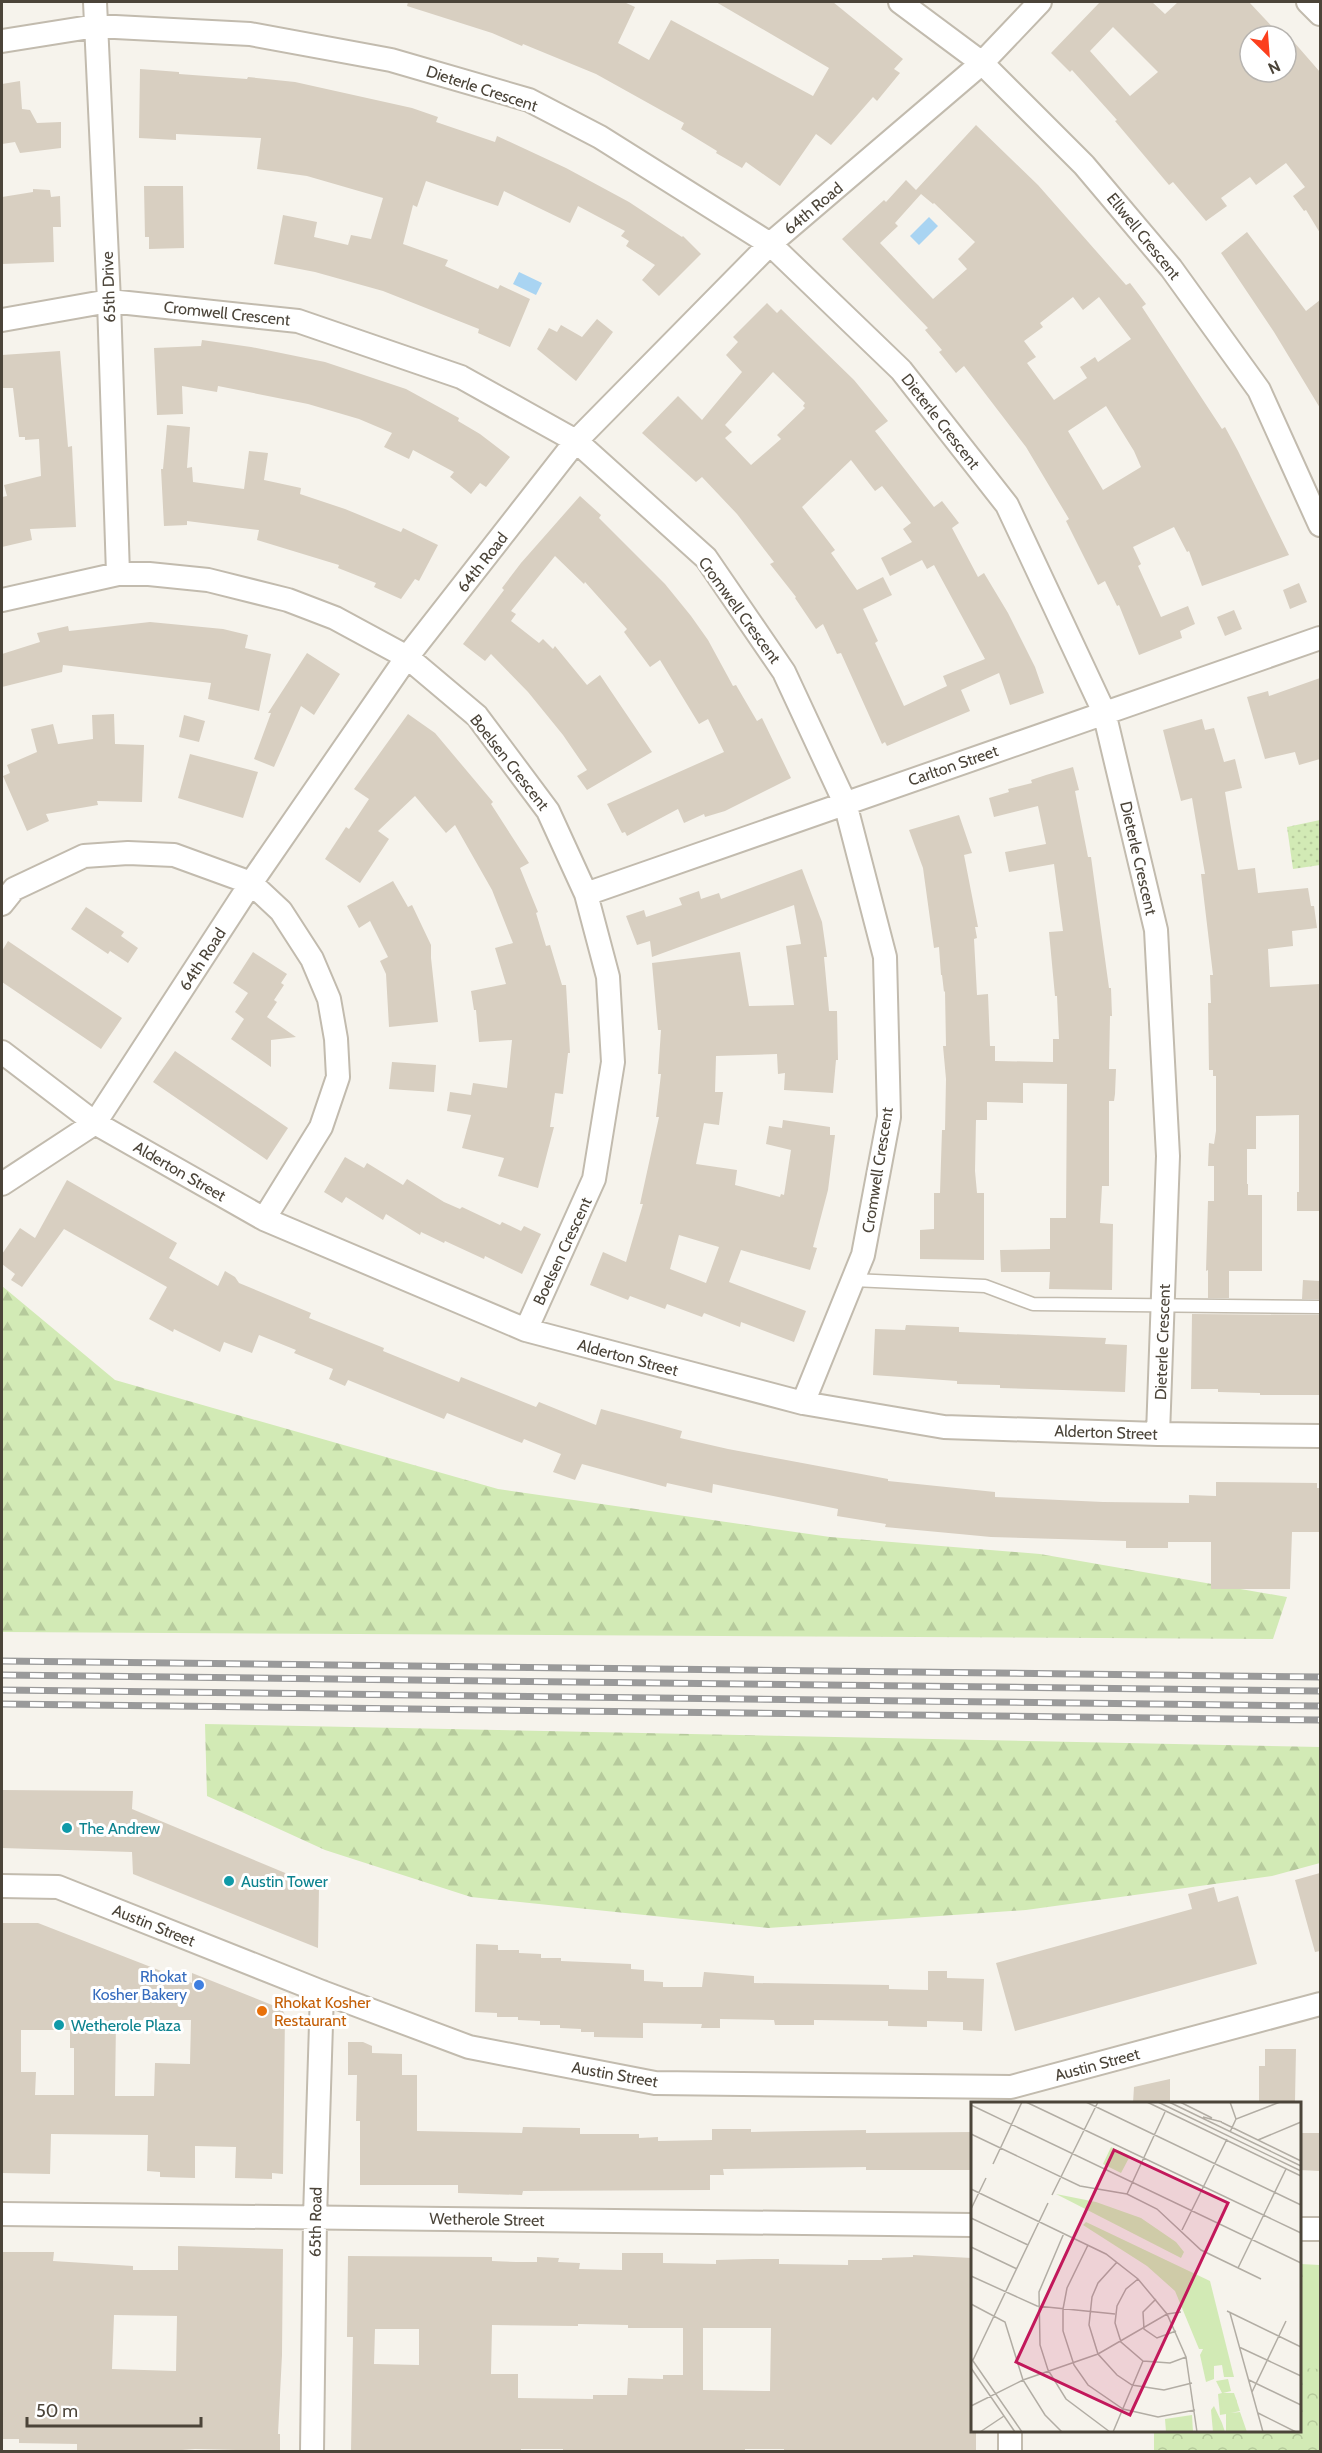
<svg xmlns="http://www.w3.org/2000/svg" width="1322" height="2453" viewBox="0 0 1322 2453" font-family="Cabin,sans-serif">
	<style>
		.grass { fill: url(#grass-dots) }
		.forest { fill: url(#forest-firs) }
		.park { fill: url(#park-crowns) }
		.garden { fill: #d2eab5 }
		.water { fill: #a9d4f2 }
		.building { fill: #d8cfc1; fill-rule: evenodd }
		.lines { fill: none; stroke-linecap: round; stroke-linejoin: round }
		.lane-casing { stroke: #c2bbae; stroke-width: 15 }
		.street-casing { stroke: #c2bbae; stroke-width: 26 }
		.lane { stroke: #fff; stroke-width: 12 }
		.street { stroke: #fff; stroke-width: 22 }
		.rail-casing { stroke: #9a9a9a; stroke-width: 7 }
		.rail { stroke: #fff; stroke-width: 4.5; stroke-dasharray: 14; stroke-linecap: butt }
		.culture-dot { fill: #0f9aa8; stroke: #fff; stroke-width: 2 }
		.shop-dot { fill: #3f7fe0; stroke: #fff; stroke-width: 2 }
		.food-dot { fill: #e8710a; stroke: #fff; stroke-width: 2 }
		.labels { text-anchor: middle; stroke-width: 6; stroke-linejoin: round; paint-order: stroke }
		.street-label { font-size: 16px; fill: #4b4439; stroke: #fff }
		.culture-label { font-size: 16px; fill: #0d838f; stroke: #fff; text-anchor: start }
		.shop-label { font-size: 16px; fill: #366cbe; stroke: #fff; text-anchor: end }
		.food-label { font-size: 16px; fill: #c56008; stroke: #fff; text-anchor: start }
		.inset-road { fill: none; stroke: #b2ada4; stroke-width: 1.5 }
		.view { fill: #c2185b; fill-opacity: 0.15; stroke: #c2185b; stroke-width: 3 }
		.inset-edge { fill: none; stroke: #4b4439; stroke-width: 3 }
	</style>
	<defs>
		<pattern id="grass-dots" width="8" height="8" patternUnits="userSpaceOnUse" patternTransform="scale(1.5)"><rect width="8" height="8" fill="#d2eab5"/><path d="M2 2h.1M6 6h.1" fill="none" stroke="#b6ca9c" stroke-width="1.8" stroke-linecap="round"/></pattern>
		<pattern id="forest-firs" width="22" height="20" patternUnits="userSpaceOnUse" patternTransform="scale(1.5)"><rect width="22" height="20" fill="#d2eab5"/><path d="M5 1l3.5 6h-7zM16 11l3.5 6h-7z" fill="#b6ca9c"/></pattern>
		<pattern id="park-crowns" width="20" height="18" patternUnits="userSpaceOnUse" patternTransform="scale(1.5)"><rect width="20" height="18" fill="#d2eab5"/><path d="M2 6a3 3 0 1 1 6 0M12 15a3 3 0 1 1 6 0" fill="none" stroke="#b6ca9c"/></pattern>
	</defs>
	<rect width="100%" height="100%" fill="#f6f3ec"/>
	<path class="grass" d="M1320 820V865L1293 869 1287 827Z"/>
	<path class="forest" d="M2 1286 115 1380 498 1489 830 1537 1040 1554 1287 1597 1273 1639 2 1632Z
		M205 1724 1320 1747V1863L1272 1876 1026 1910 768 1928 471 1897 325 1850 207 1796Z"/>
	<path class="park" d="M1300 2264 1320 2265V2451H1154V2431L1300 2430Z"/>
	<path class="garden" d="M1300 2285H1320V2369L1300 2368Z"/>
	<path class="water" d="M929 217 938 226 919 245 910 236Z
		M519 272 542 283 536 295 513 284Z"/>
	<path class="building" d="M408 2H624L635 7 618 43 649 60 671 20 813 96 829 68 716 2H833L903 59 894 69 900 73 877 101 873 97 831 145 816 134 780 186 746 162 742 168 716 153 717 151 681 129 684 123 596 74 523 44 522 46 492 33 407 6Z
		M1100 2H1152L1165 14 1178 2H1249L1281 36H1250V72H1286V33L1320 72V233L1306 210 1304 211 1293 196 1305 187 1286 163 1256 185 1250 177 1221 198 1227 206 1206 221 1173 182 1169 185 1115 121 1117 120 1072 70 1070 72 1051 53ZM1113 27 1158 72 1130 96 1090 51Z
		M140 69 179 72V74L247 79 248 77 295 82 412 108 438 117 436 122 495 142 497 136 566 168 629 202 682 237 683 236 701 254 659 296 642 280 655 265 626 246 629 241 621 236 625 231 578 206 570 223 504 191 498 206 426 181 417 207 413 205 403 244 448 260 445 266 498 289 500 285 530 299 510 347 478 333 479 329 383 291 315 272 274 264 283 215 317 222 314 237 348 245 351 235 371 239 383 198 307 176 257 169 261 138 176 134V140L139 138Z
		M20 81 22 109 30 110 37 123 61 122V148L20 153 15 142 2 144V84Z
		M976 125 1038 185 1126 285 1130 283 1146 304 1142 307 1222 429 1225 427 1238 451 1289 555 1202 586 1189 551 1187 552 1174 527 1133 547 1141 564 1138 566 1161 617 1188 606 1195 624 1180 631 1182 638 1139 655 1119 605 1117 606 1105 581 1098 585 1066 521 1069 519 1026 447 964 366 956 373 939 352 942 350 925 330 928 328 842 239 884 200 886 202 906 180 916 190ZM921 194 933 204 934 203 975 242 958 259 967 269 933 299 880 243 898 226 895 223ZM1073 297 1083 310 1099 297 1131 339 1098 362 1095 357 1080 367 1087 378 1054 400 1027 363 1036 357 1024 341 1043 327 1040 323ZM1106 406 1134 451 1141 467 1103 490 1068 431Z
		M144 186H183L184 248 149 249V237H145Z
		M33 189 50 190 51 197 60 196 61 227H53L54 262 2 264V197L33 192Z
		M1247 232 1306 311 1320 300V408L1274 332 1221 253Z
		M767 303 777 313 781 309 854 380 888 421 875 431 934 507 942 501 959 523 952 528 978 577 984 573 1008 613 1035 667 1044 693 1010 705 999 673 961 690 970 711 887 746 885 742 882 744 841 653 837 654 823 624 816 629 795 598 796 597 770 564 774 562 737 514 702 477 696 482 642 433 678 396 702 420 742 372 726 355 738 342 733 337ZM773 372 805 403 803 406 805 408 777 435 781 439 751 465 725 438 732 432 725 425ZM851 460 875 491 882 486 911 523 903 529 912 542 881 558 890 576 922 560 927 569 934 565 985 659 943 676 947 686 904 706 875 643 878 641 863 609 892 595 883 577 857 590 831 553 835 550 802 507Z
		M597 319 613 332 576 381 537 349 549 328 557 332 561 325 582 337Z
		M202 340 251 347 325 362 406 389 459 418 458 421 480 434 510 457 486 487 480 483 471 494 450 477 454 472 413 450 409 459 384 447 392 433 359 419 308 404 218 386 217 392 182 386 183 414 157 415 154 348 201 346Z
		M60 351 68 447 72 446 76 527 30 529 32 540 2 547V497L7 496 4 485 41 476 39 439 25 440V437H19L13 388H3L2 355Z
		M167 425 190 427 187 468 192 467 193 482 244 489 249 451 268 453 264 480 301 488 300 494 345 509 401 532 403 528 438 545 419 581 415 579 401 599 374 587 376 583 338 568 339 565 257 540 259 530 187 521V525L164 526 161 469H163Z
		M580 496 601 515 599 518 665 584 691 616 708 640 733 686 736 685 757 721 762 718 791 778 725 811 705 817 704 814 684 823 678 809 627 836 625 832 622 833 607 804 724 752 708 719 699 724 660 660 650 667 624 632 627 629 585 582 584 584 555 556 511 611 516 614 511 621 539 643 543 639 553 649 555 646 587 685 600 675 652 752 587 790 577 776 587 770 563 735 528 692 491 654 485 661 463 644 504 590 502 588 521 563Z
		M1299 583 1307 602 1290 609 1283 590Z
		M1234 610 1242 629 1225 636 1217 617Z
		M150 622 223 629 248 635 245 648 271 654 259 711 208 699 211 683 63 665 62 672 2 687V654L40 642 37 633 68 626 69 631Z
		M307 653 340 674 314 715 301 706 274 767 254 759 271 713H268Z
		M1320 678V759L1299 765 1295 752 1265 759 1247 697 1268 691 1269 696Z
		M114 714 115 744 144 745 142 802 97 801 98 805 46 814 49 821 27 831 3 776 10 773 7 765 37 752 31 729 53 724 58 744 93 739 92 715Z
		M408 714 435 733 493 802 491 804 529 863 520 868 538 912 536 913 546 946 550 945 562 985H566L570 1053H568L563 1094 555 1093 550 1127H554L538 1188 498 1176 504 1158 462 1148 471 1115 447 1111 450 1092 471 1095 473 1083 507 1088 512 1040 479 1042 476 1010H474L471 991 506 984 495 948 513 943 492 890 455 825 446 833 415 796 378 831 389 839 360 883 325 859 346 827 349 829 369 799 354 789Z
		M184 715 205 721 199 742 179 737Z
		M1202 719 1205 730 1214 728 1224 762 1235 759 1242 788 1225 792 1238 870 1255 868 1258 893 1308 888 1311 906H1314L1317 928 1292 931 1293 946 1268 949 1270 987 1320 984 1319 1211H1297V1192H1299V1115L1256 1116V1149H1247V1184H1248V1195H1262V1271H1229V1298H1208V1270L1206 1271 1208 1201H1214V1166H1208L1209 1143 1214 1144 1216 1131V1076H1213V1070H1209L1208 1003H1211L1210 975H1213L1201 874H1205L1192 798 1181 801 1163 730Z
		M190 754 258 772 243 818 178 798Z
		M1073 767 1079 790 1075 791 1088 857H1091L1109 988H1111L1112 1016H1110L1109 1069H1116L1115 1094 1114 1101H1109V1186H1102L1100 1223 1113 1224 1112 1290 1049 1289 1050 1272H1001L1000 1250 1050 1249V1218H1066L1067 1084 1023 1083V1103L987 1102V1120H976L975 1171 977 1193H984V1260L920 1259V1230L934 1229V1193H940L942 1130H945L946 1079 943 1046H946L945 991 944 992 942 975H941L939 947 934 948 923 868 909 830 959 815 972 853 964 855 978 927H975L977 938 974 939 977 995 988 994 990 1046H995V1061L1053 1062V1039H1059L1057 996H1055L1049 932 1063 931 1054 864 1009 872 1005 852 1046 844 1038 806 994 817 989 798 1009 792 1008 789 1032 783 1031 780 1046 775Z
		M802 869 822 922 827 957H824L829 1011H837L838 1060H836L833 1093 784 1090 785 1073 778 1074 777 1054 716 1056 715 1092H723L719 1125 704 1123 696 1164 737 1170 735 1185 780 1197 781 1194 784 1195 791 1150 766 1144 769 1126 782 1128 783 1120 830 1127V1135H835L828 1190 813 1247 817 1248 810 1270 741 1250 729 1282 806 1311 794 1342 741 1322 740 1327 704 1313 702 1317 667 1304 665 1309 630 1296 628 1300 590 1285 603 1252 626 1262 643 1204H640L659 1117H656L661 1074H658L661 1030H658L652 963 740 952 749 1006 794 1005 786 946 801 944 794 905 652 957 650 941 637 945 626 916 644 910 646 917 682 905 679 898 699 891 701 899 719 893 721 899ZM679 1235 719 1247 706 1283 670 1269Z
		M393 881 408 907 412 905 431 945V958L438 1022 389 1027 386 974 380 961 388 957 370 921 359 928 347 906Z
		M86 907 124 932 121 936 138 948 128 963 110 951 108 954 71 929Z
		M8 941 122 1018 101 1049 2 982V951Z
		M253 952 287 974 281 983 284 985 274 1000 277 1002 267 1017 296 1037 271 1040V1067L231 1039 244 1019 235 1012 248 993 233 983Z
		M175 1051 288 1128 267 1160 153 1082Z
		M392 1062 436 1065 434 1092 389 1089Z
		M345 1157 364 1168 367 1163 403 1185 407 1179 444 1202 460 1209 462 1207 500 1225 502 1222 521 1231 524 1226 541 1234 522 1274 485 1256 484 1259 445 1241 444 1243 421 1232 420 1235 386 1214 383 1220 346 1197 342 1203 324 1192Z
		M67 1180 177 1243 169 1258 218 1286 225 1271 235 1277 239 1283 311 1313 309 1318 384 1348 383 1351 459 1382 461 1377 536 1407 539 1402 596 1425 601 1409 682 1431 680 1438 728 1449 888 1479V1481L995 1492V1497L1103 1502 1189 1503V1495L1216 1496V1482L1317 1483V1488H1320V1532H1292L1290 1589H1211V1542H1168V1548H1126V1541L991 1537 885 1527 886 1524 837 1516 838 1509 713 1484 712 1493 667 1483 666 1487 582 1464 575 1480 553 1472 561 1454 524 1439 522 1443 447 1413 444 1419 348 1380 345 1386 329 1379 333 1369 294 1353 296 1350 259 1335 252 1353 224 1342 220 1352 174 1329 173 1332 149 1319 167 1287 64 1229 22 1287 11 1280 15 1274 2 1264V1254L20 1228 35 1238Z
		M1303 1280 1320 1281V1299H1302Z
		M1192 1314 1320 1315V1395H1260V1393L1218 1392V1389H1191Z
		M906 1325 959 1327V1332L1106 1338 1105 1344 1127 1345 1125 1392 1000 1388V1385L957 1384V1381L873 1375 875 1329 905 1330Z
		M2 1790 133 1791 132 1809 319 1887 318 1948 133 1874 132 1852 2 1848Z
		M1320 1873V1951L1315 1952 1295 1880Z
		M1214 1887 1218 1902 1238 1896 1257 1964 1015 2031 996 1963 1192 1909 1188 1894Z
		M2 1923H38L192 1983V1973L282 2009 285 2015 283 2174 272 2173V2179L235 2178 236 2147 195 2146V2178L160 2177V2172L147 2171 148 2135 51 2134 50 2174 2 2173ZM116 2020H191L190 2064 155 2063 154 2096H115ZM21 2030H70V2048H74V2095H35L36 2072H21Z
		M476 1944 498 1945V1950H519V1953L541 1954V1958H561V1961L631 1964V1969L644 1970V1981L663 1982V1987H702L704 1972 754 1976V1983L889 1985V1989L928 1990V1971H947V1978L984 1979 982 2031 963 2030V2022L927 2021V2027L888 2026V2021L814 2020V2025H775L774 2020 720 2019V2028H701L702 2024 643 2023V2038L594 2037V2032H581V2029L560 2028V2025H540V2021L518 2020V2017H497V2013L475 2012Z
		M348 2042H363L372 2046V2053L402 2054V2075H417V2131L522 2133 523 2127 580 2128V2134H639V2138L658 2137V2141L712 2140V2129H751V2132L866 2130V2133L972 2132V2170H866V2167L723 2169 724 2175H710V2190L523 2191 522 2195 458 2193V2185H360V2121H356L357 2075H348Z
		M1265 2049H1296L1295 2101H1259V2066H1265Z
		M1170 2079V2103H1133L1134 2087Z
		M1299 2133H1320V2171L1299 2170Z
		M178 2246 283 2249 282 2355 278 2434H280V2451L195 2449 182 2450V2451H77V2444L19 2443V2439H2V2252H54L53 2261 133 2266V2270H178ZM114 2315 177 2316 176 2371 112 2369Z
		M622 2253H663V2263L716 2264V2260L753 2259H779V2264L848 2265V2260H882V2258L913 2257V2255L972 2258V2430H976V2451H784V2449H745V2451H563V2449H521V2451L417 2450 416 2451H351L353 2337H347L348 2256 492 2257V2261L516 2262H537V2257L559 2258 558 2262 580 2263 579 2269 622 2270ZM578 2324 628 2325V2328H683V2375H663V2379L628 2378 627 2395H593V2399L518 2398V2374H491L492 2325 578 2326ZM703 2328H771L770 2391 703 2390ZM375 2329H419V2365L374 2364Z"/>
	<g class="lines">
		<defs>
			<path id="lane" d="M853 1280 985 1286 1033 1304 1320 1307"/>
			<path id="street" d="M95 2 109 301 118 574
				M900 2 982 63 1084 165 1171 268 1259 390 1320 525
				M1308 2 1320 14
				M2 41 96 26 250 34 391 60 529 100 600 137 770 244 901 370 1007 505 1104 712 1156 930 1168 1156 1158 1434
				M2 320 109 301 298 321 461 377 576 441 706 558 784 672 845 803 885 957 889 1117 863 1255 803 1403
				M2 600 118 574H149L208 580 288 600 335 618 407 657 477 716 548 811 586 894 608 977 613 1062 594 1179 526 1330
				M586 894 1320 638
				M2 904 14 889 84 856 128 853 174 855 251 883 281 911 312 959 329 999 336 1039 338 1077 321 1127 264 1219
				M2 1052 95 1123 264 1219 526 1330 803 1403 944 1427 1158 1434 1320 1436
				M2 1184 95 1123 251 883 407 657 576 441 770 244 982 63 1040 2
				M2 1886 58 1887 322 1992 469 2047 655 2083 1011 2087 1320 2004
				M2 2214 972 2225
				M1300 2229H1320
				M312 2452 315 2217 322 1992
				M1010 2452V2430"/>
		</defs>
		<use href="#lane" class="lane-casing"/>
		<use href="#street" class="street-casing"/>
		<use href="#lane" class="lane"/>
		<use href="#street" class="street"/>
		<defs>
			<path id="rail" d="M2 1661 1320 1677
				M2 1675 1320 1691
				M2 1690 1320 1706
				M2 1704 1320 1720"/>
		</defs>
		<use href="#rail" class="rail-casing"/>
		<use href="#rail" class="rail"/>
	</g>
	<g class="culture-dot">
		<circle cx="67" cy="1828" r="6"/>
		<circle cx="229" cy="1881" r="6"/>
		<circle cx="59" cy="2025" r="6"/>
	</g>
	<circle class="shop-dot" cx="199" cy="1985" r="6"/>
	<circle class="food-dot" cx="262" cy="2011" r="6"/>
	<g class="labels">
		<g class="street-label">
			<text transform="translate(482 88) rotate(18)" y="6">Dieterle Crescent</text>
			<text transform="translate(813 208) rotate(-40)" y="6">64th Road</text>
			<text transform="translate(1144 236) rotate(51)" y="6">Ellwell Crescent</text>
			<text transform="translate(108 287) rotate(-92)" y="6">65th Drive</text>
			<text transform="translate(227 313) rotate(6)" y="6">Cromwell Crescent</text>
			<text transform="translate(941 421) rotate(52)" y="6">Dieterle Crescent</text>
			<text transform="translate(482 562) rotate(-52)" y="6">64th Road</text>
			<text transform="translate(740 610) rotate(54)" y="6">Cromwell Crescent</text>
			<text transform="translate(510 762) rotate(52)" y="6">Boelsen Crescent</text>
			<text transform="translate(953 765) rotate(-19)" y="6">Carlton Street</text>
			<text transform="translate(1139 858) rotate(77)" y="6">Dieterle Crescent</text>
			<text transform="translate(202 959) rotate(-57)" y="6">64th Road</text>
			<text transform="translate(877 1170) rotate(-81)" y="6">Cromwell Crescent</text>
			<text transform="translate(180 1171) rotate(30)" y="6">Alderton Street</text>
			<text transform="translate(562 1251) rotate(-65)" y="6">Boelsen Crescent</text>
			<text transform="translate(1162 1342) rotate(-88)" y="6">Dieterle Crescent</text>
			<text transform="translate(628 1357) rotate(15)" y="6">Alderton Street</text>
			<text transform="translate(1106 1432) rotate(2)" y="6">Alderton Street</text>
			<text transform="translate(154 1925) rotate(22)" y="6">Austin Street</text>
			<text transform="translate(1097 2064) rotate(-15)" y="6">Austin Street</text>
			<text transform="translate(615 2074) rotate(10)" y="6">Austin Street</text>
			<text transform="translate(487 2219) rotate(1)" y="6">Wetherole Street</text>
			<text transform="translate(315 2222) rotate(-89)" y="6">65th Road</text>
		</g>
		<g class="culture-label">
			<text x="79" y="1834">The Andrew</text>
			<text x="241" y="1887">Austin Tower</text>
			<text x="71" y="2031">Wetherole Plaza</text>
		</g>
		<g class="shop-label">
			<text x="187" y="1982">Rhokat<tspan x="187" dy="18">Kosher Bakery</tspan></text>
		</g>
		<g class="food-label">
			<text x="274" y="2008">Rhokat Kosher<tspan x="274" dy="18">Restaurant</tspan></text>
		</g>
	</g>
	<g transform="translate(971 2102)">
		<rect width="330" height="330" fill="#f6f3ec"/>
		<path d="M257 277 260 289 252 291H263L269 309 260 311 269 310 276 330H255V312L249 313 247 292 251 291 245 279Z" fill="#d2eab5"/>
		<path d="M85 92 125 100 170 116 205 140 213 150 210 156ZM115 120 239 179 263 275H253L251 263 243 264V277L235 280 229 253 232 247H228L204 189 176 164 112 123ZM243 304 251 321 254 330H242L240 308Z" fill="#d2eab5"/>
		<path d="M140 45 159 54 150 71 132 62ZM221 313 222 330H195L194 317Z" fill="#d2eab5"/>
		<path d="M250 301a8 8 0 1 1 16 0a8 8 0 1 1-16 0Z" fill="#d2eab5"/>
		<path class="inset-road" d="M55 0 330 131M115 0 330 103M176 0 330 74M187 0 330 69M198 0 330 64M209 0 241 16M259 0 265 17M0 3 330 161M232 15 251 20M250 20 330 59M259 30 265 17 309 0M0 32 109 84 156 92 186 107 230 148 290 177M287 38 330 20M22 62 51 0M0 87 135 152 167 177 196 212 215 255 226 330M156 92 194 10M81 93 127 0M0 107 15 76M0 116 57 143M211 128 256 37M93 131 68 190 69 243 77 268 95 297 139 330M117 143 96 186 92 207V229L103 263 117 283 152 307 187 315 224 308M0 145 46 167M146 160 127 181 121 195 118 223 127 252 146 273 161 283 193 288 221 281M267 166 315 67M0 174 66 204 144 212M167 177 155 187 146 204 144 221 150 240 172 259 199 261 215 255M185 197 172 210 173 227 186 236 205 229M0 202 34 220 52 278 74 313 91 330M256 209 330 245M259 211 292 330M268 245 330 274M0 256 51 330M2 258 77 101M0 266 44 330M278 278 330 303M281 290 315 219M0 304 52 278 127 252 196 212 210 210M287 311 325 330M9 330 33 314M142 330 172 259"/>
		<path class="view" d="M143 48 257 101 159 313 45 260Z"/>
		<rect width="330" height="330" class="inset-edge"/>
	</g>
	<rect width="1322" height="2453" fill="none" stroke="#4b4439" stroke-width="6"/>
	<g transform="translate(1268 54) rotate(155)"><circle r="28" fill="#ffffff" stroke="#b7b4b0" stroke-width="1.5"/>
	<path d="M0-4.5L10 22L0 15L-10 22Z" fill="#fc3f1d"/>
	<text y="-9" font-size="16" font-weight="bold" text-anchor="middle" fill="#4b4439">N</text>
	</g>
	<path d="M27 2417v9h174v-9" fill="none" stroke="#4b4439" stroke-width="3"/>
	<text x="36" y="2417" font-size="18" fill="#4b4439" stroke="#ffffff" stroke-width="4.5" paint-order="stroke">50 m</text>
</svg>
